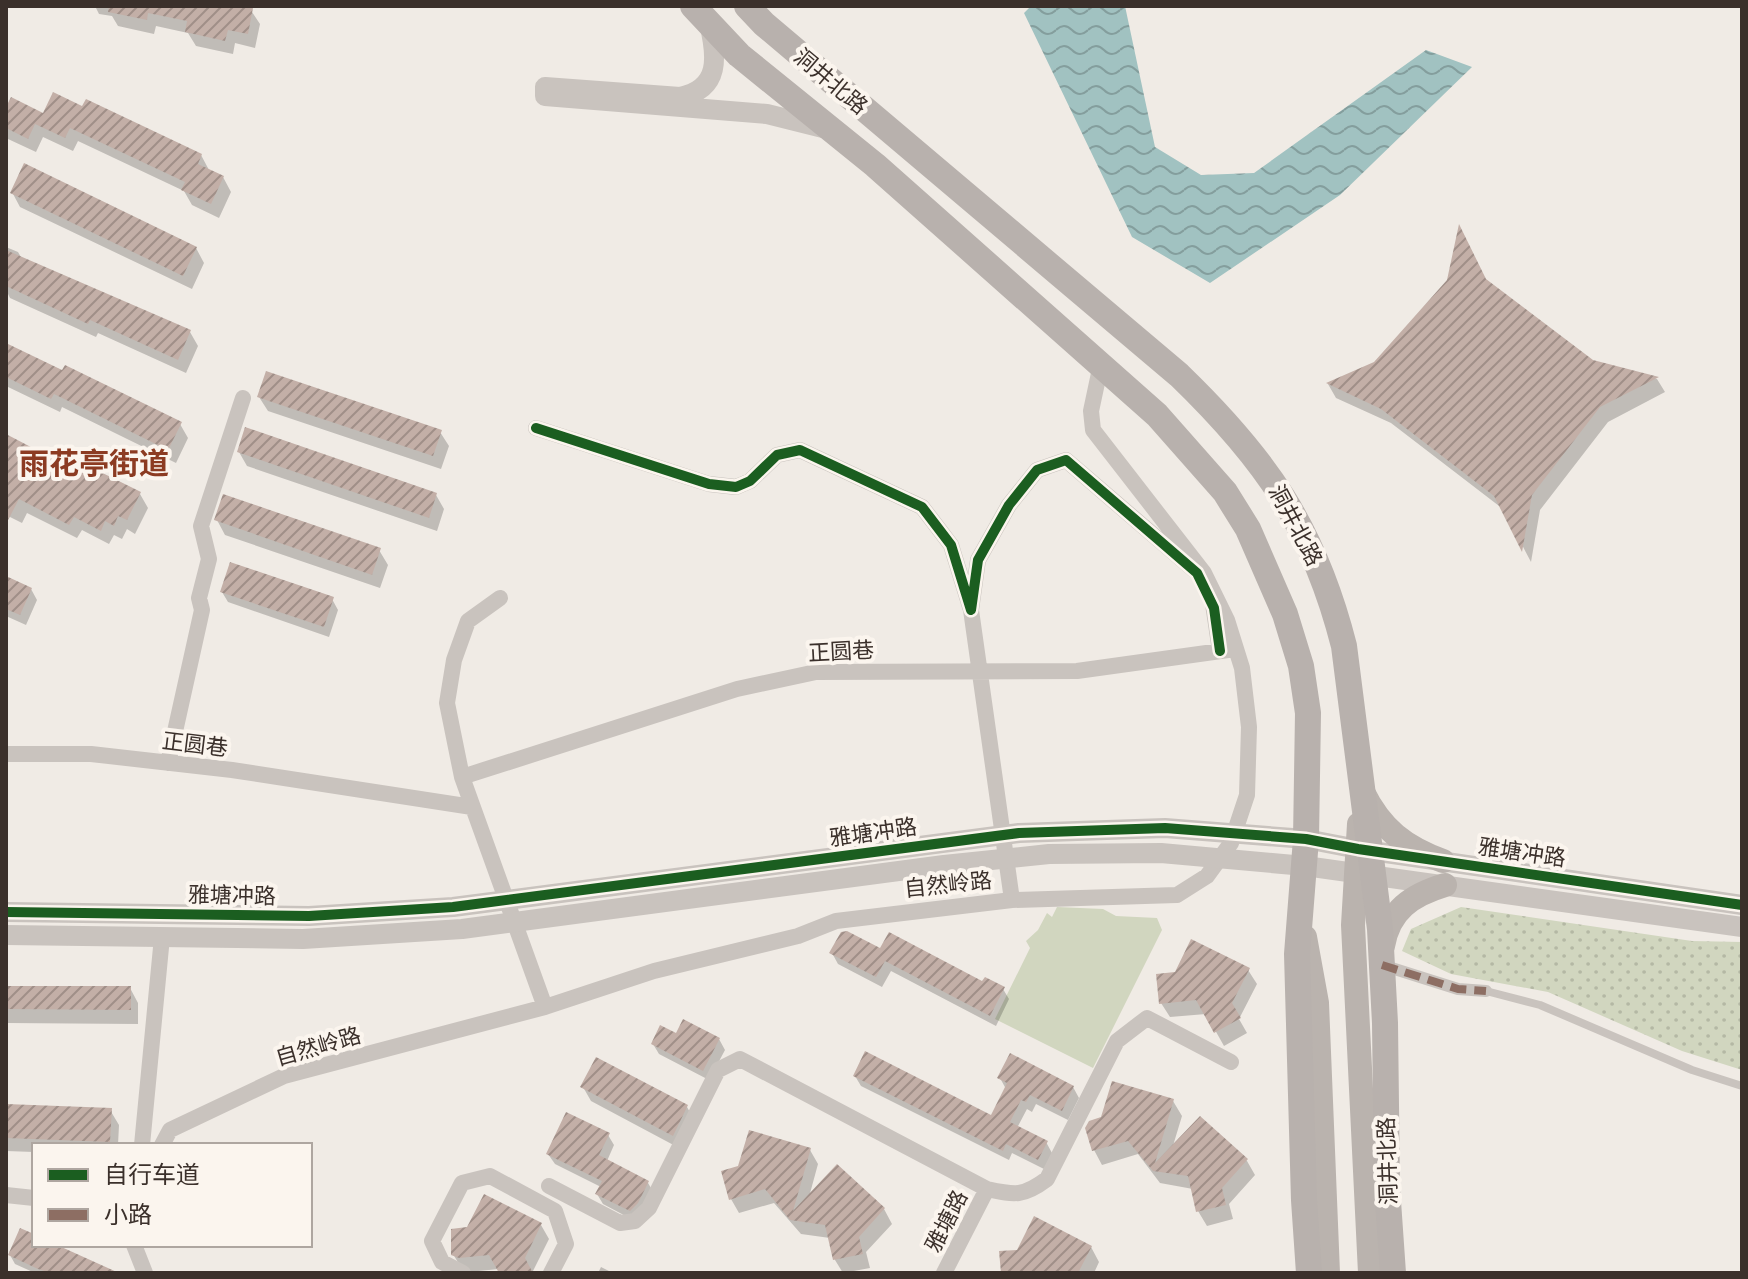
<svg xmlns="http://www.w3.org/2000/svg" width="1748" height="1279" viewBox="0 0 1748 1279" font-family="Barlow,'Noto Sans SC',sans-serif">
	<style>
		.grass { fill: url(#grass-dots) }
		.garden { fill: #d1d6bf }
		.water { fill: url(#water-waves) }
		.shadow { fill: #0003 }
		.building { fill: url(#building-hatch) }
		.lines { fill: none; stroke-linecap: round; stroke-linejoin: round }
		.service { stroke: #c9c3be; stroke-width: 8 }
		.pedestrian { stroke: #c9c3be; stroke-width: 12 }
		.minor { stroke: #c9c3be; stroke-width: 16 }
		.tertiary { stroke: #c9c3be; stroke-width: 20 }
		.secondary { stroke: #bab3ae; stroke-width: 24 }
		.primary { stroke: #b8b1ad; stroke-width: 26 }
		.quiet { stroke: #8d6e63; stroke-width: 8; stroke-dasharray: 16 8; stroke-linecap: butt }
		.cycleway-casing { stroke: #fbf5ee; stroke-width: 15 }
		.cycleway { stroke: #1b5e20; stroke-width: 10 }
		.labels { text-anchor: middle; stroke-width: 8; stroke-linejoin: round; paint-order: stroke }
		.street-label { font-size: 22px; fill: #3b302b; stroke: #fbf5ee }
		.district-label { font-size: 30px; font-weight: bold; fill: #8c3b22; stroke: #fbf5ee }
	</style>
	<defs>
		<pattern id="grass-dots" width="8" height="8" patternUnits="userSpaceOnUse" patternTransform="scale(2)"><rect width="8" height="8" fill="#d1d6bf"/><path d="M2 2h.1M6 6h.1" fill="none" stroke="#b4b8a4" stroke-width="1.8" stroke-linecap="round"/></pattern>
		<pattern id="water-waves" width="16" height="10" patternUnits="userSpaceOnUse" patternTransform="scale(2)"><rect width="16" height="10" fill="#a1c2c1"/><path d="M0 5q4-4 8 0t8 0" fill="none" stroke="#849e9d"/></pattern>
		<pattern id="building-hatch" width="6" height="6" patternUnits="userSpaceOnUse" patternTransform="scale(2)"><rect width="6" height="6" fill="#c3afa7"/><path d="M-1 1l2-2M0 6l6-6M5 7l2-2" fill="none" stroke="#a08f88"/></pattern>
	</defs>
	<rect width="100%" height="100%" fill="#f0ebe5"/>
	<path class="grass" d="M1461 907 1692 941 1742 942V1070L1682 1051 1548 992 1451 974 1402 951 1411 929Z"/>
	<path class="garden" d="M1057 907 1103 909 1116 916 1157 918 1162 930 1093 1068 995 1019 1030 948 1026 941 1038 930 1047 913 1052 917Z"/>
	<path class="water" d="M1031 6H1125L1155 147 1201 175 1254 173 1426 50 1472 67 1340 195 1210 283 1132 237 1024 13Z"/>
	<path class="shadow" d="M95 6H251L250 9 260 24 255 48 235 43 233 54 196 46 188 33 156 26 154 34 118 26 112 16 99 14Z
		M83 109 201 155 209 170 223 177 231 192 219 218 192 205 184 191 78 141 73 151 43 137 36 152 8 139 6 134V112L44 115Z
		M12 192 196 248 204 263 192 289 20 207Z
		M6 247 18 252 22 259 190 332 198 346 186 373 98 333 96 337 10 298 6 290Z
		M1487 282 1592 362 1657 379 1665 392 1608 422 1540 510 1531 562 1503 509 1391 423 1336 398 1328 384 1375 364Z
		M6 345 180 424 188 438 176 463 62 407 60 412 6 386Z
		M259 397 440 432 449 446 441 469 268 411Z
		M6 437 49 459 140 494 148 508 135 534 127 529 122 539 114 535 109 544 82 530 77 538 27 513 22 523 6 515Z
		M239 452 436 495 444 509 437 531 247 466Z
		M217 520 379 550 388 565 380 588 225 535Z
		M6 578 31 589 37 600 26 625 6 616Z
		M222 592 332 599 338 610 329 637 228 602Z
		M881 951 1003 989 1009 999 996 1026 891 971 882 987 838 964 832 953Z
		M1248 970 1257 984 1239 1019 1247 1033 1224 1046 1206 1014 1170 1017 1161 1003Z
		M6 988H130L138 1003V1024L6 1023Z
		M677 1035 719 1039 725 1050 709 1080 659 1054 653 1044Z
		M855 1076 992 1117 1006 1089 1000 1078 1073 1087 1079 1098 1068 1120 1036 1104 1032 1112 1027 1109 1017 1128 1046 1142 1052 1153 1044 1169 1012 1153 1009 1160 861 1086Z
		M583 1087 687 1107 695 1121 681 1149 591 1101Z
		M1173 1101 1182 1116 1172 1149 1200 1118 1247 1161 1255 1175 1229 1204 1233 1219 1207 1226 1198 1211 1193 1189 1160 1183 1138 1154 1102 1165 1094 1150Z
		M6 1106 110 1110 119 1125 118 1145H34V1152L6 1151Z
		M608 1135 614 1145 607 1161 648 1183 654 1193 635 1221 603 1204 597 1194 601 1187 555 1164 548 1154Z
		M810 1150 818 1164 809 1197 884 1209 892 1224 866 1252 870 1268 843 1273 835 1260 830 1238 801 1234 774 1203 739 1213 731 1199Z
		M541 1225 549 1239 532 1273H501L499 1269 468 1272 462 1269 453 1254Z
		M34 1236V1245H53L114 1273H35L15 1264 10 1255Z
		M1091 1247 1099 1262 1094 1273H1003Z
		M601 1267 613 1273H598Z"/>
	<path class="building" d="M109 6H244L253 8 248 34 228 30 225 41 185 32 187 21 148 13 147 20 108 12Z
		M53 92 82 106 86 99 202 154 198 164 224 176 211 204 181 190 185 182 70 128 65 138 35 124 28 139 6 128V107L11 97 43 113Z
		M24 163 197 247 183 276 10 193Z
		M1459 224 1486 279 1593 360 1659 377 1600 407 1532 495 1522 552 1494 496 1381 409 1326 383 1374 362 1447 280Z
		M6 250 191 330 178 360 90 320 88 324 6 286Z
		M6 343 62 370 65 365 182 422 168 450 54 394 51 399 6 377Z
		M266 371 442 430 433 456 257 397Z
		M245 427 437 493 429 518 237 452Z
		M6 434 48 456 52 448 141 492 127 520 118 516 114 526 105 521 101 531 74 517 69 525 19 499 6 524Z
		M223 494 381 548 372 575 214 520Z
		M230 562 334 597 324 627 220 592Z
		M6 576 32 588 20 615 6 609Z
		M847 931 880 948 889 932 982 981 985 977 1005 987 990 1016 885 961 876 977 829 953 841 932Z
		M1191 939 1250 968 1232 1003 1241 1018 1214 1033 1196 1000 1159 1004 1156 974 1175 972Z
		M6 986H131V1010L6 1009Z
		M683 1019 720 1038 703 1071 651 1044 660 1025 676 1033Z
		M865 1051 991 1115 1007 1083 997 1078 1010 1053 1074 1086 1062 1111 1030 1095 1026 1102 1021 1100 1010 1122 1048 1141 1038 1160 1006 1144 1003 1151 853 1076Z
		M596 1057 688 1105 673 1136 580 1087Z
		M1112 1081 1174 1099 1155 1163 1200 1116 1248 1159 1222 1188 1226 1205 1196 1212 1188 1176 1153 1171 1128 1141 1092 1151 1085 1128 1089 1121 1101 1117Z
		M6 1104 112 1108 110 1142 6 1138Z
		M566 1112 610 1133 599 1155 649 1181 638 1203 630 1211 595 1194 602 1181 546 1154Z
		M749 1130 811 1148 793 1211 837 1164 885 1208 859 1237 863 1254 833 1260 825 1225 790 1220 765 1189 729 1200 721 1171 738 1166Z
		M484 1194 542 1223 525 1258 533 1273H499L489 1255 459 1258 451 1255V1229L467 1227Z
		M1034 1216 1092 1246 1078 1273H1001L999 1251 1017 1250Z
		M20 1228 34 1234V1245H57L119 1273H51L38 1269 8 1255Z"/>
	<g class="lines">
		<path class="service" d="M1486 991 1540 1005 1692 1070 1742 1086"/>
		<path class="pedestrian" d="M1382 965 1458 989 1486 991"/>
		<path class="minor" d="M536 428 709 484 736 487 750 481 777 455 800 450 922 507 951 545 971 610 978 560 1009 505 1037 470 1066 460 1194 570
			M500 598 468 621 454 660 447 703 462 777 545 1007
			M1213 604 1220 651
			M971 610 1012 900
			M6 754H91L232 770 472 807
			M168 763 202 610 199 598 209 559 201 526 243 398
			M462 777 737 689 816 672 1077 671 1228 650
			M142 1145 162 937
			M162 1145 170 1130 284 1076 545 1007 654 971 798 936 836 921 1012 900 1177 895 1207 876 1231 843 1247 795 1249 727 1242 668 1227 620 1204 573 1093 430 1091 411 1101 364
			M549 1186 620 1223 635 1221 649 1208 718 1070 740 1059 987 1189C1015 1195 1023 1197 1047 1179L1117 1041 1147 1018 1231 1062
			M6 1195 34 1198
			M134 1245 145 1273
			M463 1273 442 1262 432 1241 462 1183 490 1176 555 1211 566 1244 551 1273
			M944 1273 987 1189"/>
		<path class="tertiary" d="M709 23C717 56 721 89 680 97L545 87V96L767 114 823 128
			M6 912 309 916 453 907 1019 833 1165 828 1306 839 1358 849 1742 905
			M6 935 303 939 462 929 944 865 1049 854 1161 853 1305 866 1742 927"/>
		<path class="secondary" d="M1363 792C1381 829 1405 847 1443 861
			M1359 824 1353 925 1370 1273
			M1305 937 1317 1003 1328 1273
			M1383 946C1389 910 1412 895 1445 885"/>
		<path class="primary" d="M693 6 739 55 875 165 1157 415 1225 492 1248 529 1285 614 1301 666 1308 713 1306 839 1297 954 1304 1200 1309 1273
			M747 6 764 24 1179 375C1266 459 1314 528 1344 646L1380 929 1385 1023 1387 1187 1393 1273"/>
		<path class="quiet" d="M1382 965 1458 989 1486 991"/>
		<defs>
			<path id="cycleway" d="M536 428 709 484 736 487 750 481 777 455 800 450 922 507 951 545 971 610 978 560 1009 505 1037 470 1066 460 1197 573 1214 608 1220 651
				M6 912 309 916 453 907 1019 833 1165 828 1306 839 1358 849 1742 905"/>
		</defs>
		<use href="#cycleway" class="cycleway-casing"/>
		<use href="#cycleway" class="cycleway"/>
	</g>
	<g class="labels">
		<g class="street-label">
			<text transform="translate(831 81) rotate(40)" y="8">洞井北路</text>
			<text transform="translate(1296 525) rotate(62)" y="8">洞井北路</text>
			<text transform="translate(841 651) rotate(-3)" y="8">正圆巷</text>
			<text transform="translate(195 744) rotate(7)" y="8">正圆巷</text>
			<text transform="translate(873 832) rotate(-8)" y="8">雅塘冲路</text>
			<text transform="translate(1522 852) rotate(8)" y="8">雅塘冲路</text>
			<text transform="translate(948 884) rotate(-6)" y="8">自然岭路</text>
			<text transform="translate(232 895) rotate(1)" y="8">雅塘冲路</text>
			<text transform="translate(318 1046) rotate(-16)" y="8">自然岭路</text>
			<text transform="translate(1387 1161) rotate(-92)" y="8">洞井北路</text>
			<text transform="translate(946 1221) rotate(-63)" y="8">雅塘路</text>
		</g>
		<g class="district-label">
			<text x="94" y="474">雨花亭街道</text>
		</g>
	</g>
	<rect width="1748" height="1279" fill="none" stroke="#3b302b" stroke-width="16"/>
	<rect x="32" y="1143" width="280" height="104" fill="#fbf5ee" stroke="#aea6a0" stroke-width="2"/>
	<rect x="48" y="1169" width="40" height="12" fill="#1b5e20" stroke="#aea6a0" stroke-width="2"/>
	<text x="104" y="1183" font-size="24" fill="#3b302b">自行车道</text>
	<rect x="48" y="1209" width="40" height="12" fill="#8d6e63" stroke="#aea6a0" stroke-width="2"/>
	<text x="104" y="1223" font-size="24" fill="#3b302b">小路</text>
</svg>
